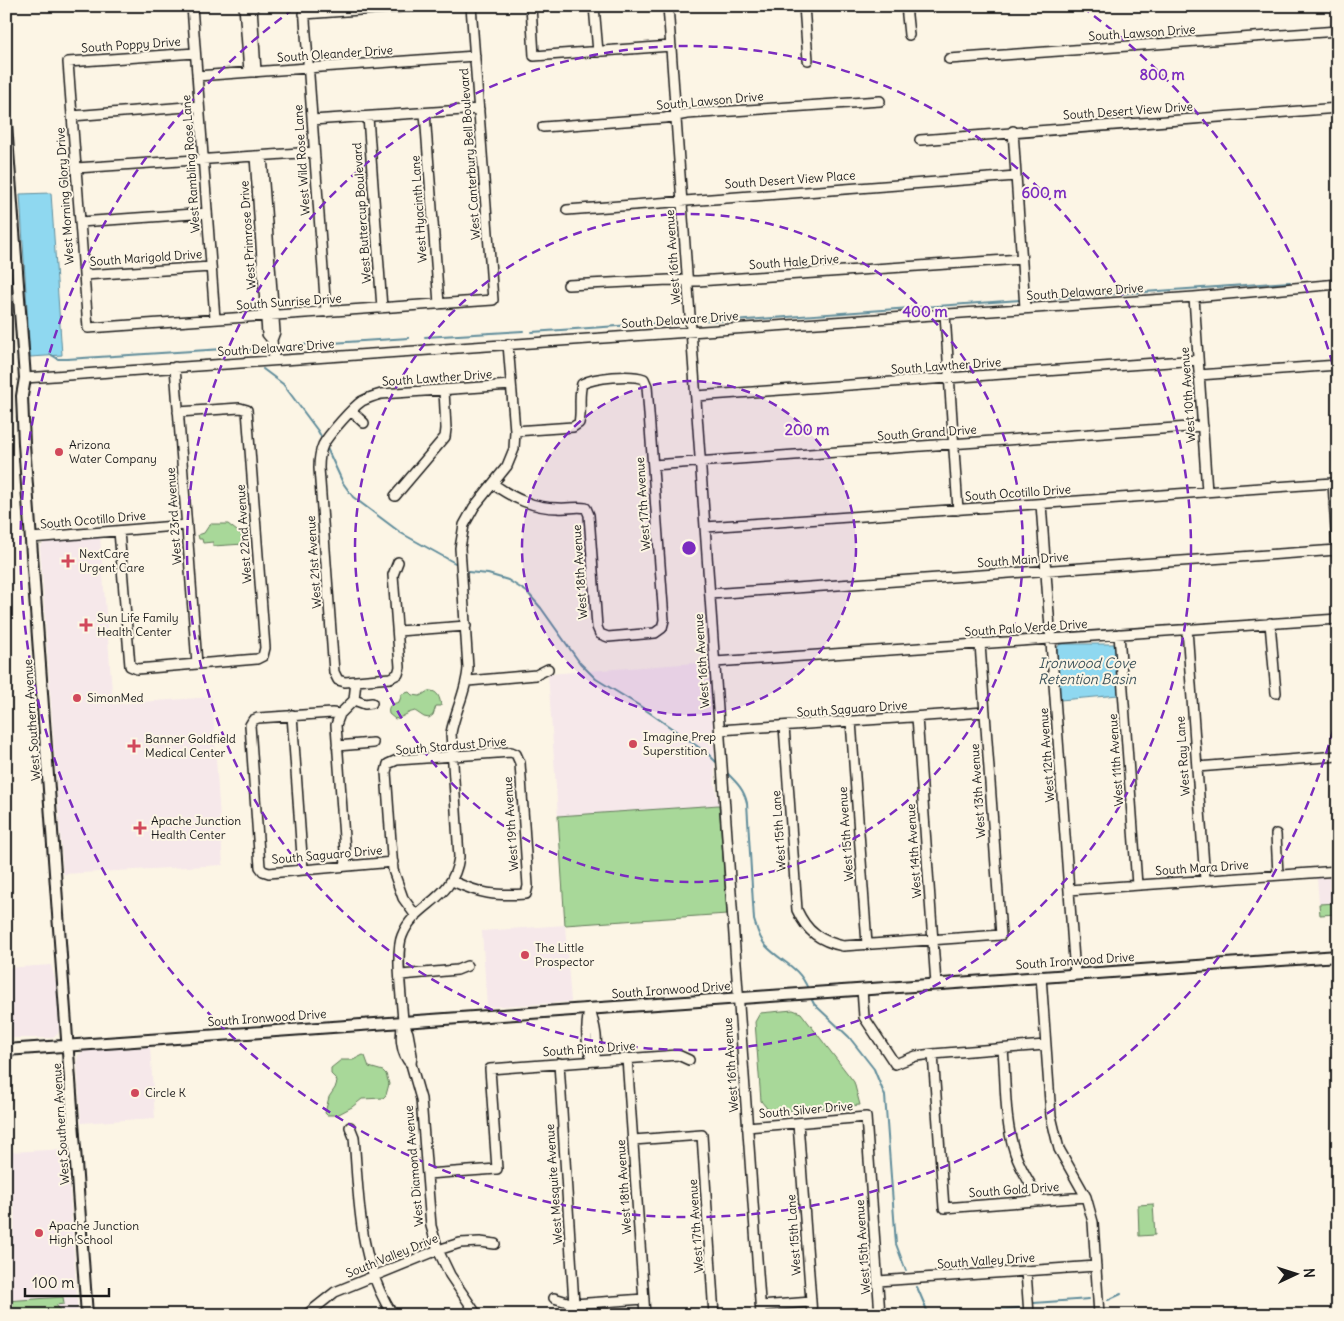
<svg xmlns="http://www.w3.org/2000/svg" width="1344" height="1321" viewBox="0 0 1344 1321" font-family="Delius,sans-serif">
	<style>
		.built { fill: #f6e8ea }
		.green { fill: #a8d899; stroke: #627a5a }
		.water { fill: #8fd8f0; stroke: #618d9b }
		.lines { fill: none; stroke-linecap: round; stroke-linejoin: round }
		.stream { stroke: #618d9b; stroke-width: 2 }
		.minor-casing { stroke: #1c1c1c; stroke-width: 12 }
		.major-casing { stroke: #1c1c1c; stroke-width: 14 }
		.minor { stroke: #fcf5e5; stroke-width: 9 }
		.major { stroke: #fcf5e5; stroke-width: 10 }
		.ring { fill: none; stroke: #7b2cbf; stroke-width: 2.5; stroke-dasharray: 9 6 }
		.poi-dot { fill: #d1495b; stroke: #fcf5e5; stroke-width: 2 }
		.labels { text-anchor: middle; stroke-width: 4; stroke-linejoin: round; paint-order: stroke }
		.street-label { font-size: 12px; fill: #1c1c1c; stroke: #fcf5e5 }
		.poi-label { font-size: 12px; fill: #1c1c1c; stroke: #fcf5e5; text-anchor: start }
		.water-label { font-size: 14px; font-style: italic; fill: #3e545c; stroke: #fcf5e5 }
		.centre { fill: #7b2cbf; stroke: #fcf5e5; stroke-width: 2.5 }
		.ring-label { font-size: 15px; text-anchor: middle; font-weight: bold; fill: #7b2cbf; stroke: #fcf5e5; stroke-width: 4; stroke-linejoin: round; paint-order: stroke }
	</style>
	<rect width="100%" height="100%" fill="#fcf5e5"/>
	<filter id="ink" filterUnits="userSpaceOnUse"><feTurbulence type="fractalNoise" baseFrequency=".02" numOctaves="2"/><feDisplacementMap in="SourceGraphic" scale="10" xChannelSelector="R" yChannelSelector="G"/><feConvolveMatrix kernelMatrix="1 2 1 2 8 2 1 2 1" color-interpolation-filters="sRGB"/></filter>
	<g filter="url(#ink)">
		<path class="built" d="M100 536 113 704 212 697 223 865 63 874 40 547 45 541Z
			M709 662 714 734 715 785 719 805 558 816 548 674Z
			M1338 876V914L1320 915 1317 878Z
			M565 925 571 1002 487 1007 482 931Z
			M51 965 56 983 59 1029 58 1034 51 1038H6V968Z
			M150 1047 155 1118 81 1123 77 1061 78 1055 84 1051Z
			M6 1079 11 1152 67 1149 78 1315H6Z"/>
		<path class="green" d="M210 524H228L246 538V542L244 544 213 546V542L203 543 202 539H199L198 535 204 533Z
			M428 691C438 690 440 698 441 706H436L433 715 429 718 424 717 415 711C407 712 403 718 395 719L389 714C387 705 392 704 399 702L402 694 409 692 412 695 420 696Z
			M719 805 727 914 565 925 558 816Z
			M1338 903V914L1320 915 1319 904Z
			M793 1010 801 1013 854 1082 860 1105 770 1112 761 1101 755 1022 760 1013Z
			M363 1055 365 1056 369 1067 383 1071 386 1074 389 1084 386 1095 383 1098 362 1099 352 1107 337 1115H327L325 1113 329 1097 335 1088 337 1082 336 1079 331 1074V1068L341 1060H353Z
			M1153 1204 1155 1235 1139 1236 1138 1205Z
			M63 1297 64 1304 56 1305 65 1315H6V1301Z"/>
		<path class="water" d="M51 193 62 355 30 357 20 194Z
			M1060 644H1115L1119 695 1060 700 1057 648Z"/>
		<g class="lines">
			<path class="stream" d="M1028 300 1290 282
				M701 320 733 321 1020 300
				M532 332 675 322
				M425 337 523 331
				M285 346 409 338
				M240 349 246 354
				M50 354 58 359H67L239 348 249 350 260 348
				M263 369 283 384 318 431 323 440
				M326 446 343 483 353 497 401 533 455 563
				M468 572 488 574 508 580 527 592 541 608 580 663 596 679 640 706 707 753 719 765
				M726 772C736 782 744 789 747 803L754 920C757 929 759 938 766 946 781 962 799 966 808 989
				M811 998 814 1004 849 1037 874 1069 885 1096 896 1244 906 1271
				M917 1287 929 1315
				M1108 1300 1121 1294
				M1034 1303 1089 1299
				M977 1315 986 1311 1019 1308"/>
			<defs>
				<path id="minor" d="M192 6 215 319
					M244 6 249 72
					M252 6 256 72
					M304 6 326 312
					M531 6 534 56 671 46
					M594 6 598 52
					M668 6 761 1315
					M804 6 808 60
					M906 6 909 35
					M304 14 416 6
					M195 53 68 62 88 328 493 300 471 6
					M949 59 1338 31
					M197 76 475 56
					M425 113 439 304
					M72 116 199 106
					M368 117 382 308
					M312 120 479 109
					M543 127 665 118 687 114 880 101
					M1013 131 1025 308
					M920 140 1338 108
					M255 156 267 334 272 340
					M262 156 275 332 272 340 274 360
					M76 168 314 152
					M567 210 1016 176
					M80 222 207 213
					M84 275 211 267
					M568 285 669 280 698 281 1021 259
					M1194 297 1207 492
					M945 314 958 510
					M175 367 197 664
					M1199 375 1338 365
					M25 378 1194 297 1338 284
					M696 396 1198 360
					M351 411 364 423
					M653 465 1203 426
					M493 484C513 498 533 508 558 508 568 509 577 506 586 508L589 515 597 627 600 634 608 637 655 633 662 628 664 620 647 386 644 379C631 374 595 377 582 384 578 396 582 410 579 423L573 427 515 431
					M395 496 445 437 446 429 444 390
					M1041 504 1075 974
					M706 527 1333 483 1338 563
					M119 531 130 666 137 669 257 659 263 656 265 648 247 410 240 408 178 412
					M31 538 187 525
					M398 562 393 575 400 667 398 674 390 678 345 682 338 680 334 672 319 468C319 460 320 452 323 445 328 435 353 407 362 401 368 398 374 396 381 394L511 385
					M710 594 1337 550
					M1270 623 1276 693
					M1187 629 1205 880
					M398 631 466 626
					M1119 634 1137 885
					M715 662 1338 619
					M468 681 536 675 548 669
					M354 700 365 704 372 703
					M340 714 332 713 258 718 253 720 250 725 260 867 263 871 269 873 393 862
					M292 715 303 870
					M917 717 936 984
					M851 721 867 944
					M784 726 797 910C807 932 820 941 843 946L1001 935 980 644
					M720 730 985 712
					M337 746 373 743
					M1197 767 1338 756
					M1276 834 1278 875
					M346 866 336 725 340 714 354 700 356 681
					M1069 890 1338 871
					M416 916 403 898 393 870 386 772 388 764 397 760 511 752 516 754 520 763 528 886 526 894C494 896 481 894 452 881
					M401 975 457 970 467 966
					M1041 976 1051 1116 1059 1149 1086 1197 1093 1222 1099 1315
					M862 989 864 1017 895 1064 916 1056 933 1054 1045 1045
					M589 1008C595 1024 600 1045 593 1061
					M589 1010C586 1026 585 1046 593 1061
					M403 1021 408 1033 412 1055 411 1064 421 1099 431 1226 438 1250 450 1275 477 1315
					M1003 1049C1006 1083 1004 1120 1015 1153 1021 1170 1031 1186 1041 1201
					M933 1054 944 1208 1086 1197
					M627 1058 645 1315
					M559 1063 574 1304
					M411 1064C400 1054 400 1035 403 1021 402 1002 395 952 402 936 415 902 453 902 459 857L451 733C455 711 467 690 468 668L460 548 464 525 474 507 507 466 514 449 515 431 508 344
					M798 1123 812 1315
					M350 1127 354 1137C359 1198 358 1262 393 1315
					M747 1127 866 1117 880 1315
					M633 1140 702 1135 714 1315
					M427 1174 497 1169 490 1069 678 1055 689 1060
					M1026 1271 1029 1315
					M878 1281 1096 1266
					M554 1298 574 1304 644 1299
					M761 1306 811 1302
					M306 1315 335 1292 438 1250 460 1243 480 1242 495 1244"/>
				<path id="major" d="M6 124 25 378 22 396 24 444 87 1315
					M6 1050 1338 956"/>
			</defs>
			<use href="#minor" class="minor-casing"/>
			<use href="#major" class="major-casing"/>
			<use href="#minor" class="minor"/>
			<use href="#major" class="major"/>
		</g>
	</g>
	<circle cx="689" cy="548" r="167" fill="#7b2cbf" fill-opacity=".12"/>
	<g class="ring">
		<circle cx="689" cy="548" r="167"/>
		<circle cx="689" cy="548" r="334"/>
		<circle cx="689" cy="548" r="502"/>
		<path d="M1337 716A669 669 0 1 1 296 7M1082 7A669 669 0 0 1 1337 380"/>
	</g>
	<g class="poi-dot">
		<circle cx="59" cy="452" r="5"/>
		<path d="M65.5 553.5h5v5h5v5h-5v5h-5v-5h-5v-5h5z"/>
		<path d="M83.5 617.5h5v5h5v5h-5v5h-5v-5h-5v-5h5z"/>
		<circle cx="77" cy="698" r="5"/>
		<circle cx="633" cy="744" r="5"/>
		<path d="M131.5 738.5h5v5h5v5h-5v5h-5v-5h-5v-5h5z"/>
		<path d="M137.5 820.5h5v5h5v5h-5v5h-5v-5h-5v-5h5z"/>
		<circle cx="525" cy="955" r="5"/>
		<circle cx="135" cy="1093" r="5"/>
		<circle cx="39" cy="1233" r="5"/>
	</g>
	<g class="labels">
		<g class="street-label">
			<text transform="translate(1142 33) rotate(-4)" y="4">South Lawson Drive</text>
			<text transform="translate(131 45) rotate(-4)" y="4">South Poppy Drive</text>
			<text transform="translate(335 54) rotate(-4)" y="4">South Oleander Drive</text>
			<text transform="translate(710 101) rotate(-5)" y="4">South Lawson Drive</text>
			<text transform="translate(1128 111) rotate(-4)" y="4">South Desert View Drive</text>
			<text transform="translate(470 154) rotate(-94)" y="4">West Canterbury Bell Boulevard</text>
			<text transform="translate(302 160) rotate(-94)" y="4">West Wild Rose Lane</text>
			<text transform="translate(191 164) rotate(-94)" y="4">West Rambling Rose Lane</text>
			<text transform="translate(790 180) rotate(-4)" y="4">South Desert View Place</text>
			<text transform="translate(65 196) rotate(-94)" y="4">West Morning Glory Drive</text>
			<text transform="translate(419 209) rotate(-94)" y="4">West Hyacinth Lane</text>
			<text transform="translate(362 213) rotate(-94)" y="4">West Buttercup Boulevard</text>
			<text transform="translate(248 235) rotate(-94)" y="4">West Primrose Drive</text>
			<text transform="translate(673 257) rotate(-94)" y="4">West 16th Avenue</text>
			<text transform="translate(146 258) rotate(-4)" y="4">South Marigold Drive</text>
			<text transform="translate(794 262) rotate(-4)" y="4">South Hale Drive</text>
			<text transform="translate(1085 292) rotate(-4)" y="4">South Delaware Drive</text>
			<text transform="translate(289 302) rotate(-4)" y="4">South Sunrise Drive</text>
			<text transform="translate(680 320) rotate(-4)" y="4">South Delaware Drive</text>
			<text transform="translate(276 348) rotate(-4)" y="4">South Delaware Drive</text>
			<text transform="translate(946 366) rotate(-4)" y="4">South Lawther Drive</text>
			<text transform="translate(437 378) rotate(-4)" y="4">South Lawther Drive</text>
			<text transform="translate(1188 395) rotate(-94)" y="4">West 10th Avenue</text>
			<text transform="translate(927 433) rotate(-4)" y="4">South Grand Drive</text>
			<text transform="translate(1018 493) rotate(-4)" y="4">South Ocotillo Drive</text>
			<text transform="translate(643 504) rotate(-94)" y="4">West 17th Avenue</text>
			<text transform="translate(174 516) rotate(-94)" y="4">West 23rd Avenue</text>
			<text transform="translate(93 520) rotate(-5)" y="4">South Ocotillo Drive</text>
			<text transform="translate(244 534) rotate(-94)" y="4">West 22nd Avenue</text>
			<text transform="translate(1023 560) rotate(-4)" y="4">South Main Drive</text>
			<text transform="translate(314 562) rotate(-94)" y="4">West 21st Avenue</text>
			<text transform="translate(580 572) rotate(-94)" y="4">West 18th Avenue</text>
			<text transform="translate(1026 628) rotate(-4)" y="4">South Palo Verde Drive</text>
			<text transform="translate(702 661) rotate(-94)" y="4">West 16th Avenue</text>
			<text transform="translate(852 709) rotate(-4)" y="4">South Saguaro Drive</text>
			<text transform="translate(32 720) rotate(-94)" y="4">West Southern Avenue</text>
			<text transform="translate(451 746) rotate(-5)" y="4">South Stardust Drive</text>
			<text transform="translate(1047 755) rotate(-94)" y="4">West 12th Avenue</text>
			<text transform="translate(1183 756) rotate(-94)" y="4">West Ray Lane</text>
			<text transform="translate(1116 760) rotate(-94)" y="4">West 11th Avenue</text>
			<text transform="translate(978 791) rotate(-94)" y="4">West 13th Avenue</text>
			<text transform="translate(511 824) rotate(-94)" y="4">West 19th Avenue</text>
			<text transform="translate(779 831) rotate(-94)" y="4">West 15th Lane</text>
			<text transform="translate(846 834) rotate(-94)" y="4">West 15th Avenue</text>
			<text transform="translate(914 851) rotate(-94)" y="4">West 14th Avenue</text>
			<text transform="translate(327 855) rotate(-5)" y="4">South Saguaro Drive</text>
			<text transform="translate(1202 868) rotate(-4)" y="4">South Mara Drive</text>
			<text transform="translate(1075 961) rotate(-4)" y="4">South Ironwood Drive</text>
			<text transform="translate(671 990) rotate(-4)" y="4">South Ironwood Drive</text>
			<text transform="translate(267 1018) rotate(-4)" y="4">South Ironwood Drive</text>
			<text transform="translate(589 1049) rotate(-4)" y="4">South Pinto Drive</text>
			<text transform="translate(731 1065) rotate(-94)" y="4">West 16th Avenue</text>
			<text transform="translate(806 1110) rotate(-5)" y="4">South Silver Drive</text>
			<text transform="translate(61 1124) rotate(-94)" y="4">West Southern Avenue</text>
			<text transform="translate(414 1166) rotate(-95)" y="4">West Diamond Avenue</text>
			<text transform="translate(554 1184) rotate(-94)" y="4">West Mesquite Avenue</text>
			<text transform="translate(624 1187) rotate(-94)" y="4">West 18th Avenue</text>
			<text transform="translate(1014 1190) rotate(-4)" y="4">South Gold Drive</text>
			<text transform="translate(696 1226) rotate(-94)" y="4">West 17th Avenue</text>
			<text transform="translate(794 1235) rotate(-94)" y="4">West 15th Lane</text>
			<text transform="translate(863 1247) rotate(-94)" y="4">West 15th Avenue</text>
			<text transform="translate(392 1256) rotate(-22)" y="4">South Valley Drive</text>
			<text transform="translate(986 1261) rotate(-4)" y="4">South Valley Drive</text>
		</g>
		<g class="poi-label">
			<text x="69" y="449">Arizona<tspan x="69" dy="14">Water Company</tspan></text>
			<text x="79" y="558">NextCare<tspan x="79" dy="14">Urgent Care</tspan></text>
			<text x="97" y="622">Sun Life Family<tspan x="97" dy="14">Health Center</tspan></text>
			<text x="87" y="702">SimonMed</text>
			<text x="643" y="741">Imagine Prep<tspan x="643" dy="14">Superstition</tspan></text>
			<text x="145" y="743">Banner Goldfield<tspan x="145" dy="14">Medical Center</tspan></text>
			<text x="151" y="825">Apache Junction<tspan x="151" dy="14">Health Center</tspan></text>
			<text x="535" y="952">The Little<tspan x="535" dy="14">Prospector</tspan></text>
			<text x="145" y="1097">Circle K</text>
			<text x="49" y="1230">Apache Junction<tspan x="49" dy="14">High School</tspan></text>
		</g>
		<g class="water-label">
			<text x="1087" y="668">Ironwood Cove<tspan x="1087" dy="16">Retention Basin</tspan></text>
		</g>
	</g>
	<circle cx="689" cy="548" r="8" class="centre"/>
	<g class="ring-label">
		<text x="1162" y="80">800 m</text>
		<text x="1044" y="198">600 m</text>
		<text x="925" y="317">400 m</text>
		<text x="807" y="435">200 m</text>
	</g>
	<rect width="1344" height="1321" fill="none" stroke="#fcf5e5" stroke-width="25"/>
	<rect x="12" y="12" width="1319" height="1296" fill="none" stroke="#1c1c1c" stroke-width="2" filter="url(#ink)"/>
	<g transform="translate(1296 1274) rotate(86)" stroke="#fcf5e5" stroke-width="4" paint-order="stroke">
	<path d="M0-4L9 19L0 12L-9 19Z" fill="#1c1c1c"/>
	<text y="-8" font-size="14" font-weight="bold" text-anchor="middle" fill="#1c1c1c">N</text>
	</g>
	<path d="M25 1288v8h84v-8" fill="none" stroke="#1c1c1c" stroke-width="2.5"/>
	<text x="32" y="1288" font-size="15" fill="#1c1c1c" stroke="#fcf5e5" stroke-width="4" paint-order="stroke">100 m</text>
</svg>
